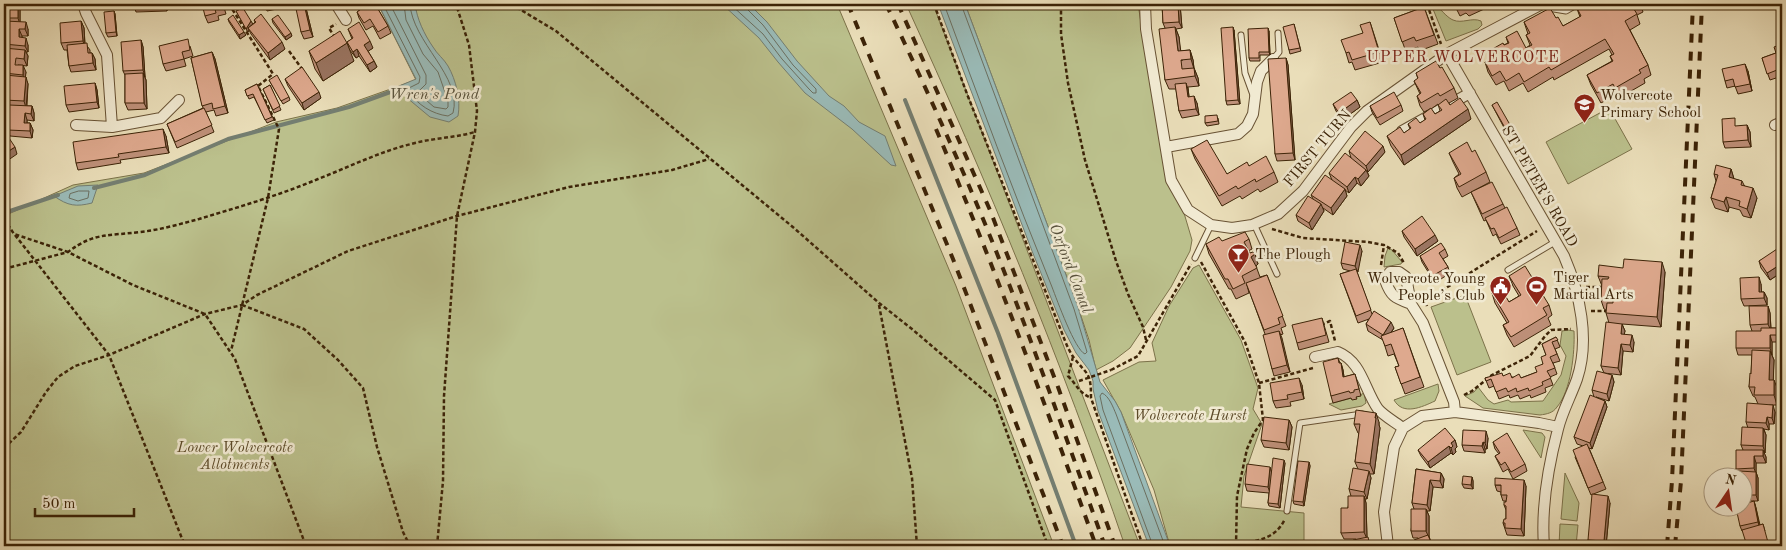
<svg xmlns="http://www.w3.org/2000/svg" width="1786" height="550" viewBox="0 0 1786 550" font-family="'Old Standard TT',serif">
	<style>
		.green { fill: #bbc08c; stroke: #7c724a }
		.water { fill: #9abbb8; stroke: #747e71 }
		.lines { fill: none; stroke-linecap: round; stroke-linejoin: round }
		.shore { stroke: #6b6f60; stroke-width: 1 }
		.stream { stroke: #747e71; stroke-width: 4 }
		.service-casing { stroke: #685234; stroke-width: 7 }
		.minor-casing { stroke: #685234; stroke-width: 12 }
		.path { stroke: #3c2307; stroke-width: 2.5; stroke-dasharray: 4 2.5; stroke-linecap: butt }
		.service { stroke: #f1ead2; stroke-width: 5 }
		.minor { stroke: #f1ead2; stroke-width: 10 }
		.rail { stroke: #3c2307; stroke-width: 4; stroke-dasharray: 9 9; stroke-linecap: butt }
		.path-bridge { stroke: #3c2307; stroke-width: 2.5; stroke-dasharray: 4 2.5; stroke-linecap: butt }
		.wall { fill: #bf917a; stroke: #3c2307; fill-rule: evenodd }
		.shaded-wall { fill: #9b7663; stroke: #3c2307 }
		.building { fill: #dea98e; stroke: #3c2307 }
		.labels { text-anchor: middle; stroke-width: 5; stroke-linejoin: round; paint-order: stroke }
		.poi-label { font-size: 15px; fill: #3c2307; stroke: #f1ead2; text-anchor: start }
		.street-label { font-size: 15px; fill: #3c2307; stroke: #f1ead2 }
		.park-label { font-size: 15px; font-style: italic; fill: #5c4a28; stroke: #f1ead2 }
		.neighbourhood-label { font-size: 16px; letter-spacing: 1px; fill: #7a1f14; stroke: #f1ead2 }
		.water-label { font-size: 16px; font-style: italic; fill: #58513c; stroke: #f1ead2 }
	</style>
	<rect width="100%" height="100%" fill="#eadeb9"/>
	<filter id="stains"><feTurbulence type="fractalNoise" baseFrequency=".004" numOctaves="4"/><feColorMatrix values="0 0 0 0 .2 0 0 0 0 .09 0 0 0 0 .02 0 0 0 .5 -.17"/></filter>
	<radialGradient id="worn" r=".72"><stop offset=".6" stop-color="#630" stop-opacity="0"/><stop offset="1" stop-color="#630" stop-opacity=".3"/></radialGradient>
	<path class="green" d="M378 4H837L956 286 1054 546H4V216L73 185 144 173 276 122 337 108 416 80Z
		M906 4H933L1140 546H1125C1062 362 987 181 906 4Z
		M965 4H1138L1161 149 1169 182 1184 213 1192 240 1190 251 1171 287 1130 348 1113 361 1096 370 1089 340 1078 307Z
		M1438 7C1442 11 1448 18 1453 20 1462 24 1472 17 1481 21L1482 25 1478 29 1446 41 1433 9Z
		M1609 108 1632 149 1568 184 1546 142Z
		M1388 248 1392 250 1402 262 1401 264 1384 267 1385 256Z
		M1199 265 1241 340 1258 388 1253 409 1262 424 1244 476 1241 507 1304 513V546H1170L1154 490 1121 412 1103 380 1139 362 1156 361 1152 343 1169 306 1193 268Z
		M1465 295 1491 362 1457 375 1431 307Z
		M1568 330 1574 331C1575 352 1571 391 1557 407 1553 413 1547 414 1540 415L1483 408 1465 396 1474 392 1478 387 1488 400 1494 404 1508 400 1511 402 1543 401 1561 375 1566 356 1560 345 1562 331Z
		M1438 384 1439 391 1435 401C1422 407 1403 416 1394 400Z
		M1364 393 1366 403 1362 406 1341 410 1329 404 1352 398 1356 399V397Z
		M1523 430 1542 433 1545 437 1541 458Z
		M1565 473 1579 503 1577 521 1561 519Z
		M1560 524 1578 525 1576 546H1559Z"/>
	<path class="water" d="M378 4H415C417 19 424 34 433 47 437 54 444 59 448 66 456 80 461 100 458 116L449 122 430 117 406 97 399 86 416 79Z
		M722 4H749L767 22 797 61 829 96 844 106 859 122 885 136 896 166 891 165 852 129 805 93 778 62 759 38Z
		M938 4H965L1078 307 1100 382 1115 401 1121 412 1170 546H1149L1098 411 1093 389V381L1089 370 1076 353 1064 330 1032 251Z
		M98 185 92 203C76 207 68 206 54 196L78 186Z"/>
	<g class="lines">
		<path class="shore" d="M383 4 420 77 419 83 409 88 408 91C418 105 432 114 448 116L453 113C463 77 412 42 410 4
			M390 4 426 75V84L419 91V94L434 107 446 109 448 107V101L438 72 423 54 406 20 404 4
			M730 4 763 34 782 59 809 89 813 93H816V89L793 65 763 25 747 9 746 4
			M944 4C979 99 1014 194 1052 287 1057 300 1075 350 1085 354L1087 352 1074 309 961 4
			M79 191H89L88 198 78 201 69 198 70 194Z
			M1153 546 1103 410 1100 396 1102 393C1109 396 1113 407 1116 414L1165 546"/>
		<path class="stream" d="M1028 4 1027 6 1060 4
			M905 100 998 333 1076 546
			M94 188 145 175 228 139 349 107 393 91
			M4 213 58 195"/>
		<defs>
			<path id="service" d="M1542 4 1548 8 1566 11 1578 4
				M1241 35 1245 73 1253 95
				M1273 59 1279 52 1278 33
				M1254 224 1277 274
				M1195 258 1211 225
				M1508 270 1555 242
				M1287 511 1300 423 1362 414"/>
			<path id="minor" d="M83 4 86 13 107 55 112 127 161 118 179 100
				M336 4 346 20
				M1145 4 1146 29 1171 180 1188 210 1211 225 1232 228 1252 225 1278 214 1303 191 1351 127 1367 111 1447 54 1542 4
				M1447 54 1564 256C1580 293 1590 340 1577 379 1571 396 1562 412 1558 429 1548 467 1541 507 1544 546
				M76 125 112 127
				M1775 125 1782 122
				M1402 131 1470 93
				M1166 147 1238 134 1247 126 1253 114 1257 82 1261 71 1273 59
				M1411 304C1395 298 1391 297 1385 280L1390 272H1399L1406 277 1411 304 1423 323 1454 402 1455 412
				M1315 357 1338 352C1362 362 1364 389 1378 409 1384 416 1395 422 1403 428
				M1388 546 1384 512 1394 447 1403 428 1422 416 1455 412 1539 423 1558 427"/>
		</defs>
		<use href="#service" class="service-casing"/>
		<use href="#minor" class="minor-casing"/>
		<path class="path" d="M229 4 273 74 258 86 279 129 268 198 231 351
			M511 4 556 31 794 228 879 303 912 329 995 400 1048 546
			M934 4 967 94 1060 328C1064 338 1068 350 1074 358 1088 376 1091 372 1091 398L1143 546
			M1061 4V34L1068 83 1085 160 1116 261 1128 294 1143 327 1146 340
			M1427 4 1441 44
			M335 38 329 28 336 24
			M289 51 302 69 300 70
			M4 219 14 234 68 252 133 285 205 314 235 359 306 546
			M1272 229 1303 238 1368 242 1384 245 1398 253 1404 263
			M15 235 109 355 185 546
			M4 245V265
			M1201 262 1245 342 1259 383 1263 420 1254 433 1247 449 1237 496 1236 546
			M1381 265 1384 245
			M4 269 68 252C94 232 110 236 140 232 160 230 180 224 199 219 239 207 280 195 318 179 349 167 379 152 411 144 432 138 454 138 475 132
			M1586 287H1603
			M1422 293 1427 306
			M1425 301 1537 231
			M242 305 304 329 338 360 363 388 377 447 403 532 410 546
			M879 305 912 478 917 546
			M1591 311H1607
			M1321 325 1330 321 1335 341
			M1073 357 1068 376C1078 386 1078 392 1091 398
			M1111 370 1138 356 1191 264
			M1259 383 1313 368
			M1464 395 1472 391 1492 375 1530 356 1545 336 1551 330 1571 329
			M4 448 21 432 46 392 58 377 75 366 109 355 205 314 242 305 257 295 348 251 457 216 569 187 672 170 709 159
			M1236 545C1257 540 1275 540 1285 519
			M437 546 443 481 444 396 457 216 475 132 477 111 469 45 456 4"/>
		<use href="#service" class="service"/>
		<use href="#minor" class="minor"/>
		<path class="rail" d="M848 4 953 259 1063 546
			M886 4C919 73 951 143 981 214 1026 323 1065 435 1105 546
			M898 4 990 210 1058 387 1115 546
			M936 129C994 266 1046 406 1096 546
			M1667 546 1672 481 1693 4
			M1675 546 1681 481 1702 4"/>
		<path class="path-bridge" d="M1079 381 1111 370"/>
	</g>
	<path class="wall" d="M4 4H20V22L28 29V36H22V38L28 45V52H26L28 56 27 66 18 65 26 72 25 77 28 84 27 106H32L34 113V121L27 120V123H30L33 130 32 138 10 136 8 130 9 106H5L4 102Z
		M93 4H108L106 8Z
		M167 4V11L136 12 134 6Z
		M223 4 226 14 218 16 219 20 208 23 205 16Z
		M265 4H276L277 9 267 11Z
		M305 4 313 37 304 39 301 32Z
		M312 4H323V5L313 7Z
		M360 4H375L388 26 391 33 380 39 373 26 366 30 359 18 357 12 362 8Z
		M1162 4H1180L1182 28 1176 29 1179 37 1180 51 1190 50 1193 60 1194 68 1198 78 1199 86 1188 87 1189 97 1197 103 1199 115 1182 118 1179 111 1176 89H1169L1165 80V28L1163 23Z
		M1393 4H1406L1395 7Z
		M1449 4H1495L1469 16 1466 13 1460 16 1455 6Z
		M1580 4H1640L1643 12 1637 15 1640 24 1630 30 1648 65 1651 75 1644 79 1645 83 1619 98 1617 94 1601 103 1591 85 1587 75 1612 61 1610 56 1612 55 1609 49 1554 80 1553 77 1528 92 1523 83 1509 91 1504 81 1496 85 1488 72 1485 62 1492 59 1489 51 1504 45 1508 43 1506 37 1526 48 1530 45 1526 35 1528 34 1524 22 1556 18 1563 26 1580 17 1576 6Z
		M1424 7 1438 44 1419 51 1418 47 1406 52 1394 18Z
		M114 11 115 14 117 36 108 37 106 33Z
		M236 11 253 24 255 22 254 20 285 49 270 60 251 34 249 30 248 32Z
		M228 19 246 35 240 39 229 22Z
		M272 19 292 36 286 40 273 23Z
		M81 21 84 28 85 43 90 50V53H92L95 59 96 70 71 72 69 66 67 50H64L61 43Z
		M1370 22 1383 62 1355 70 1352 62 1349 63 1346 53 1363 33Z
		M1294 24 1301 51 1290 54 1289 50Z
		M348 29 373 48 368 51 374 61 377 67 370 72 359 56 356 58 349 49 347 42 352 39Z
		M1234 30 1240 104 1227 105 1226 101Z
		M1269 31 1270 55H1260V61H1250L1249 58Z
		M141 40 143 47 145 77 146 80 147 109 128 110 125 103V75L123 71Z
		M1782 44V76L1770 80 1762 58 1776 53Z
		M190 46 193 56 184 59 186 66 166 71 163 64Z
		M309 51 354 61 323 81 315 69Z
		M212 52 215 59 228 113 216 116 214 110 206 112 214 132 177 148 167 124 203 108 191 58Z
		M1286 58 1288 65 1295 160 1277 161 1275 154Z
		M1440 68 1454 88 1458 98 1449 103 1450 105 1471 119 1404 165 1391 146 1387 136 1404 133 1410 129 1408 124 1420 123 1425 120 1423 114 1430 109 1424 112 1420 106 1417 96 1420 94 1414 81 1418 79 1416 73ZM1438 104 1440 111 1435 114 1431 109Z
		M1748 71 1752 91 1738 94 1735 86 1727 88 1725 81Z
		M285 79 321 98 304 110 288 86Z
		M269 80 289 97 290 100 283 104Z
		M95 83 97 90 99 108 69 112 66 105Z
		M257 84 274 120 267 123 254 97 249 99 245 90Z
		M270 85 281 110 274 113 263 89Z
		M1357 100 1360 107 1342 120 1336 111 1333 104Z
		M1401 105 1403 111 1380 125 1372 112 1370 106Z
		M1492 105 1513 130 1514 134 1509 137Z
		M1218 118 1219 124 1207 126 1205 123Z
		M1747 125 1750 132 1751 147 1725 148 1723 142Z
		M166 136 169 153 120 160 121 163 78 170 76 163Z
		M1191 149 1227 174 1249 166 1274 172 1278 182 1260 192 1258 189 1242 199 1240 196 1222 206 1195 159Z
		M1349 151 1385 152 1368 172 1367 171 1369 176 1361 186 1357 183 1349 193 1345 190 1347 196 1333 215 1323 208 1324 211 1312 230 1298 221 1296 215 1313 199 1311 195 1332 180 1329 173 1351 158Z
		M1472 152 1486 172 1490 182 1462 197 1457 188 1454 178 1459 174 1453 162 1449 153Z
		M1731 169 1734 179 1742 181 1744 185 1757 198 1751 218 1743 216 1740 210 1729 207 1728 212 1715 208 1711 198 1716 181 1714 174Z
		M1471 192 1503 204 1505 208 1517 228 1520 235 1501 244 1496 234 1493 236 1486 220 1484 221Z
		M1402 231 1438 241 1417 256 1404 237Z
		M1249 239 1252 249 1248 251 1250 253 1255 254 1258 264 1256 266 1260 277 1267 275 1286 326 1281 328 1283 334 1280 335 1290 372 1274 376 1272 369 1265 334 1247 285 1249 293 1236 299 1231 289H1229L1209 254 1206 244Z
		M1445 249 1448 256 1443 259 1448 267 1450 273 1435 283 1422 262 1420 256Z
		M1782 250V272L1770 280 1761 268 1759 261Z
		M1362 251 1357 272 1372 314 1394 328 1391 333 1403 328 1424 387 1405 394 1395 367 1399 366 1394 354 1388 356 1383 340 1368 331 1366 324 1369 319 1358 323 1340 274 1350 271 1343 269 1341 263Z
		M1665 272 1661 327 1622 324 1625 331 1624 334 1634 342 1633 352 1623 351 1621 375 1604 373 1601 366 1609 323 1606 313V310L1604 309 1601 300 1602 286 1598 276Z
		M1509 276 1549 305 1552 315 1548 318 1551 325 1514 347 1507 335 1503 325 1507 323 1495 303 1492 293 1509 302 1519 296 1513 286Z
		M1761 284V292H1764L1767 298V305L1744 306 1741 299Z
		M1768 306 1770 313 1771 328H1778L1781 334V342H1772V355L1774 360 1773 380 1778 390 1777 405H1769L1775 412 1774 424H1769V430L1764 429 1766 435 1765 453H1764L1766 457V463H1756V472L1758 478V501H1744V478L1739 475 1736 469 1743 450 1741 445 1748 428 1746 422 1758 404 1755 397 1753 396 1749 387 1751 374 1752 355H1738L1736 348 1752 331 1750 325Z
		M1322 318 1329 342 1299 350 1297 343Z
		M1556 337 1560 347 1555 349 1560 361 1553 363 1557 374 1550 377 1553 385 1545 388 1546 392 1531 398 1530 395 1520 399 1518 395 1510 398 1509 395 1499 399 1494 386 1489 388 1485 378 1503 376 1521 378 1537 372 1543 364 1546 355 1542 344Z
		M1338 358 1340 363H1341L1343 370 1344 377 1355 374 1361 396 1356 397 1357 399 1352 400 1351 398 1333 403 1331 396Z
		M1612 375 1614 382 1609 401 1596 397 1605 401 1607 407 1592 449 1589 448 1606 489 1591 495 1575 457 1583 446 1577 444 1574 437 1594 397 1592 390Z
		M1302 385 1304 399 1290 402 1291 406 1276 408 1273 401Z
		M1289 420 1292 427 1289 450 1264 447 1261 440Z
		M1379 422V425L1380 428 1374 474H1369L1371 478 1367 499H1365L1366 503 1367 537 1371 544V546H1354L1356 539H1344L1341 533 1351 496 1349 489 1358 469 1355 462 1359 434 1358 433 1354 424Z
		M1488 438 1487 449H1485V453L1464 451 1462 445Z
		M1455 440 1457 447 1455 449 1456 452 1453 455 1451 453 1430 468 1421 456 1418 450Z
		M1493 442 1525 464 1527 471 1513 479 1508 469 1503 472 1495 456 1499 454 1495 449Z
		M1309 462 1310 466 1304 506 1294 504 1293 501Z
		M1285 463 1280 508 1269 506 1268 503 1269 493 1247 491 1245 484 1271 471Z
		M1416 469 1441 473 1444 479 1443 488 1433 487 1430 511H1427L1429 516V536L1432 545 1441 546H1416L1418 538H1413L1411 531 1414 509 1412 503Z
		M1472 477 1473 481V489L1464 488 1462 484Z
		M1495 485 1526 486 1524 536 1507 535 1503 523 1506 519V510L1504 505 1506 501H1503L1501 495V492L1497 491Z
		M1754 501 1756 508 1760 525 1763 524 1765 531H1742L1740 526Z
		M1610 503 1606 546H1590L1588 540Z"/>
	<path class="shaded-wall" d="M18 4H20V25L18 18Z
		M164 4H167V11Z
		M304 4H305L313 37 310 30Z
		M1178 4H1180L1182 28 1179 22Z
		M114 11 115 14 117 36 116 32Z
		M81 21 84 28 85 48 83 41Z
		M251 21 253 24 248 28 249 30 248 32 246 29Z
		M26 22 28 29V36L25 29Z
		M1175 27 1179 37 1182 61 1178 51Z
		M1233 27 1234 30 1240 104 1238 100Z
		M1268 28 1269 31 1270 55 1269 52Z
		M19 29 22 36 21 44 19 37Z
		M244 32 246 35 240 39 239 35Z
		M291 33 292 36 286 40 285 37Z
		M26 38 28 45V52L25 46Z
		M141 40 143 47 145 77 143 70Z
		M370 41 373 48 367 52 364 45Z
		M282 42 285 49 270 60 268 53Z
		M347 43 354 61 323 81 316 63Z
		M357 49 359 56 356 58 353 52Z
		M25 50 28 56 27 66 24 59Z
		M1190 50 1193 60 1194 69 1191 59Z
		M212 52 215 59 228 113 225 106Z
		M92 53 95 59 96 70 93 63Z
		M1286 58 1288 65 1295 160 1293 153Z
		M374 61 377 67 370 72 367 65Z
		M1745 64 1748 71 1752 91 1750 84Z
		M23 65 26 72 25 81 23 75Z
		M1194 68 1198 78 1199 86 1195 76Z
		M143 73 146 80 147 109 144 103Z
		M26 77 28 84 26 108 24 101Z
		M95 83 97 90 99 108 97 102Z
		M1186 83 1188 89 1190 104 1188 97Z
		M319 92 321 98 304 110 302 103Z
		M1194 96 1197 103 1199 115 1196 109Z
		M1357 100 1360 107 1342 120 1339 113Z
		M32 106 34 113V121L31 114Z
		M1468 109 1471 119 1404 165 1401 155Z
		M25 113 27 120V130L24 123Z
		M30 123 33 130 32 138 30 131Z
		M1747 125 1750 132 1751 147 1748 140Z
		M163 129 166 136 169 153 166 147Z
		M1383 146 1385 152 1368 172 1366 166Z
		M15 147 17 154 4 163V154Z
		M1731 169 1734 179 1729 177Z
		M1366 170 1369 176 1361 186 1358 179Z
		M1355 177 1357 183 1349 193 1347 187Z
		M1753 188 1757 198 1751 218 1747 209Z
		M1345 189 1347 196 1333 215 1331 208Z
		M1726 197 1729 207 1728 212 1724 202Z
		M1321 204 1324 211 1312 230 1309 223Z
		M1435 235 1438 241 1417 256 1415 249Z
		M1360 245 1362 251 1358 272 1355 266Z
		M1255 254 1258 264 1255 267 1251 257Z
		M1662 262 1665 272 1661 327 1657 317Z
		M1781 264 1782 268V272L1770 280 1767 273Z
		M1759 277 1761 284 1762 298 1759 292Z
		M1764 292 1767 298V305L1764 298Z
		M1768 306 1770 313 1771 331 1768 324Z
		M1391 322 1394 328 1385 341 1383 335Z
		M1622 324 1625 331 1623 341 1621 334Z
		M1778 328 1781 334V342L1778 335Z
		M1279 331 1282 338 1290 372 1287 365Z
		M1632 335 1634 342 1633 352 1630 345Z
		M1770 335 1772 342V355L1770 348Z
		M1621 344 1623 351 1621 375 1618 368Z
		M1770 351 1774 360 1773 389 1769 380Z
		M1341 363 1343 370 1345 384 1343 377Z
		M1612 375 1614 382 1609 401 1607 394Z
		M1299 378 1302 385 1304 399 1302 392Z
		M1774 380 1778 390 1777 405 1774 395Z
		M1605 401 1607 407 1592 449 1590 443Z
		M1773 405 1775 412 1774 424 1772 418Z
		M1376 413 1379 422V425L1380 428 1374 474 1370 464Z
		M1767 417 1769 424V430L1766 423Z
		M1289 420 1292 427 1289 450 1286 443Z
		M1763 428 1766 435 1765 453 1763 446Z
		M1486 431 1488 438 1487 449 1485 443Z
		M1455 440 1457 447 1455 449 1456 452 1453 455 1451 448V443Z
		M1483 442 1485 449V453L1482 446Z
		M1449 446 1451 453 1430 468 1428 462Z
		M1763 450 1766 457V463L1763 456Z
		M1754 456 1756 463V472L1758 478V501L1756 495V474L1754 468Z
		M1284 460 1285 463 1280 508 1278 504Z
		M1309 462 1310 466 1304 506 1303 502Z
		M1270 467 1272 474 1270 493 1268 487Z
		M1369 471 1371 478 1367 499 1364 492Z
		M1441 473 1444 479 1443 488 1440 481Z
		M1472 477 1473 481V489L1471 485Z
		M1430 480 1433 487 1430 511 1427 505Z
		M1524 480 1526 486 1524 536 1521 529Z
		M1364 496 1366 503 1367 539 1364 532Z
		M1608 496 1610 503 1606 546 1604 541Z
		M1754 501 1756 508 1760 529 1758 522Z
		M1426 509 1429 516V538L1426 531Z"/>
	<path class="building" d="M4 4H18V18H4Z
		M134 4H164L134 6Z
		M202 4H223L224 7 215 9 216 13 205 16Z
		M295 4H304L310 30 301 32Z
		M361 4H375L388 26 378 32 370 19 364 23 357 12 364 7Z
		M1162 4H1178L1179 22 1163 23Z
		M1580 4H1636L1632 6 1637 14 1625 21 1648 65 1639 70 1641 73 1615 88 1613 84 1597 93 1587 75 1613 61 1610 56 1614 54 1605 39 1551 70 1549 67 1524 82 1519 73 1506 81 1500 71 1492 76 1485 62 1493 58 1489 51 1503 43 1504 45 1509 43 1506 37 1517 31 1526 48 1532 45 1526 35 1530 33 1524 22 1550 8 1556 18 1558 17 1563 26 1581 16 1576 6Z
		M1424 7 1434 35 1416 41 1414 37 1402 42 1394 18Z
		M243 8 251 21 246 29 236 11Z
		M114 11 116 32 106 33 104 12Z
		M261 14 282 42 268 53 248 28 256 22 254 20Z
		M233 15 244 32 239 35 228 19Z
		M278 15 291 33 285 37 272 19Z
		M4 21 26 22 25 29H19V37L26 38 25 46 4 44Z
		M81 21 83 41 61 43 60 23Z
		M359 22 370 41 364 45 374 61 367 65 357 49 353 52 347 42 353 38 348 29Z
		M1370 22 1379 52 1352 60 1349 52 1346 53 1341 40 1363 33 1360 25Z
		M1294 24 1300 48 1289 50 1283 27Z
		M1175 27 1178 51 1190 50 1191 59 1181 60 1182 69 1194 68 1195 76 1165 80 1159 29Z
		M1233 27 1238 100 1226 101 1221 28Z
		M1268 28 1269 52H1259V58H1249L1248 29Z
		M340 31 347 43 316 63 309 51Z
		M188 39 190 50 182 52 184 59 163 64 159 46Z
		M141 40 143 70 123 71 121 42Z
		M87 43 88 53H92L93 63 69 66 67 45Z
		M1782 44V68L1767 74 1762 58 1776 53 1774 47Z
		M4 48 25 50 24 59 16 58 15 65H23V75L4 73Z
		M212 52 225 106 213 109 212 103 202 106 191 58Z
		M1286 58 1293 153 1275 154 1268 59Z
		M1436 61 1440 68 1442 67 1454 88 1440 96 1438 93 1421 103 1417 96 1421 93 1414 81 1418 78 1416 73Z
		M1745 64 1750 84 1735 87 1733 79 1725 81 1722 69Z
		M302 67 319 92 302 103 285 79Z
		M143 73 144 103H125V74Z
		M5 75 26 77 24 101 4 100Z
		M277 75 289 97 281 101 269 80Z
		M95 83 97 102 66 105 64 86Z
		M1186 83 1188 97 1194 96 1196 109 1179 111 1175 84Z
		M257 84 272 117 265 120 253 94 247 96 245 90Z
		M270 85 280 106 273 110 263 89Z
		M1351 92 1357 100 1339 113 1333 104Z
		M1394 92 1401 105 1377 118 1370 106Z
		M1460 98 1468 109 1401 155 1387 136 1400 127 1404 133 1411 128 1408 124 1416 118 1420 123 1426 119 1423 114 1431 108 1435 114 1442 110 1438 105 1446 99 1450 105Z
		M1497 102 1513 130 1508 133 1492 105Z
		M9 105 32 106 31 114 25 113 24 123H30V131L8 130Z
		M204 108 212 125 175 142 167 124Z
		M1217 115 1218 121 1205 123V116Z
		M1735 118V126L1747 125 1748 140 1723 142 1722 119Z
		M163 129 166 147 118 154 119 157 76 163 73 142Z
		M1365 131 1383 146 1366 166 1349 151Z
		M7 135 15 147 4 154V137Z
		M1207 140 1227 174 1247 162 1249 166 1266 156 1274 172 1256 182 1255 179 1238 189 1236 186 1219 196 1191 149Z
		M1467 142 1472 152 1475 150 1486 172 1459 187 1454 178 1461 174 1449 153Z
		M1345 153 1366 170 1358 179 1355 177 1347 187 1329 173Z
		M1716 165 1731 169 1729 177 1742 181 1741 185 1753 188 1747 209 1739 206 1740 201 1726 197 1724 202 1711 198 1718 175 1714 174Z
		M1325 175 1345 189 1331 208 1311 195Z
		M1492 182 1503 204 1482 214 1471 192Z
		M1308 196 1321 204 1309 223 1296 215Z
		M1507 207 1517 228 1499 238 1494 228 1491 229 1485 218Z
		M1422 216 1435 235 1415 249 1402 231Z
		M1245 232 1249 239 1244 242 1250 253 1253 252 1255 254 1251 257 1257 268 1242 276 1245 283 1233 289 1228 279H1225L1206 244 1219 237 1222 241Z
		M1345 242 1360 245 1355 266 1341 263Z
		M1441 243 1445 249 1439 253 1448 267 1432 276 1420 256Z
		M1780 247 1782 250V266L1781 264 1767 273 1759 261Z
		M1624 259 1662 262 1657 317 1606 313 1607 303H1613V300H1601L1602 279H1608L1609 277 1598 276 1599 265 1623 268Z
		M1525 266 1549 305 1543 308 1547 315 1511 337 1503 325 1509 322 1492 293 1501 288 1509 302 1521 295 1509 276Z
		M1356 269 1371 310 1356 316 1340 274Z
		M1267 275 1283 316 1278 318 1280 324 1264 330 1246 283Z
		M1759 277V292H1764V298L1741 299 1740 278Z
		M1749 306H1768V324L1750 325Z
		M1374 311 1391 322 1383 335 1366 324Z
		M1322 318 1326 335 1297 343 1292 325Z
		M1606 322 1622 324 1621 334 1632 335 1630 345 1621 344 1618 368 1601 366Z
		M1403 328 1420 377 1401 384 1395 367 1399 366 1391 344 1385 346 1381 336Z
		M1761 328H1778V335H1770V348H1736V331H1761Z
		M1279 331 1287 365 1272 369 1263 335Z
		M1556 337 1558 340 1552 342 1557 354 1550 357 1555 368 1547 371 1551 378 1542 382 1543 385 1529 391 1528 388 1517 392 1516 388 1508 392 1506 388 1496 392 1491 379 1486 381 1485 378 1502 373 1503 376 1510 373 1512 378 1519 374 1521 378 1537 372 1535 367 1543 364 1541 357 1546 355 1542 344Z
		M1752 350 1770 351 1769 380H1774V395H1754L1755 387H1749L1750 373 1751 374Z
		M1338 358 1339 363H1341L1343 377 1355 374 1359 389 1354 390V392L1350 393 1349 391 1331 396 1323 362Z
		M1597 371 1612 375 1607 394 1592 390Z
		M1299 378 1302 392 1287 395 1288 399 1273 401 1270 383Z
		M1590 395 1605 401 1590 443 1574 437Z
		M1747 403 1773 405 1772 418 1767 417 1766 423 1746 422Z
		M1356 410 1376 413 1375 418H1376L1370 464 1355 462 1360 424H1354Z
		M1264 417 1289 420 1286 443 1261 440Z
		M1742 427 1763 428V446L1741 445Z
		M1445 428 1455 440 1451 443 1453 446 1451 448 1449 446 1428 462 1418 450Z
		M1463 430 1486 431 1485 443 1483 442 1482 446 1462 445Z
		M1507 433 1525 464 1511 472 1505 462 1501 465 1495 456 1500 453 1493 442Z
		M1587 444 1603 482 1588 488 1573 450Z
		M1736 450H1763V456H1754V468L1736 469Z
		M1273 458 1284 460 1278 504 1268 503Z
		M1298 461 1309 462 1303 502 1293 501Z
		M1247 464 1270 467 1268 487 1245 484Z
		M1353 468 1369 471 1364 492 1349 489Z
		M1416 469 1441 473 1440 481 1430 480 1427 505 1412 503Z
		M1739 471 1756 472V495H1744V478H1739Z
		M1463 476 1472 477 1471 485 1462 484Z
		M1495 478 1524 480 1521 529 1505 528V523H1503L1504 519H1506V506L1504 505V502H1506L1507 495H1501V485H1495Z
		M1592 494 1608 496 1604 541 1588 540Z
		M1348 496H1364V532L1341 533V508H1348Z
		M1754 501 1758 522 1740 526 1736 508H1744V504Z
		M1411 509H1426V531H1411Z
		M1763 524 1769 546H1747L1742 530Z
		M1428 535 1432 545 1440 542 1441 546H1416L1414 540Z
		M1368 537 1370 546H1354L1353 540Z
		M1507 542 1522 546H1506Z"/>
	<defs>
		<symbol id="school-pin" viewBox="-11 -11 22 30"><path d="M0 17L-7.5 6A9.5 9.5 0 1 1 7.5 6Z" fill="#8f2418" stroke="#f1ead2"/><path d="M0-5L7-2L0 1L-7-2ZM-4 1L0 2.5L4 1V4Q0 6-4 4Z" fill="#fff"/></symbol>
		<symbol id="bar-pin" viewBox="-11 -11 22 30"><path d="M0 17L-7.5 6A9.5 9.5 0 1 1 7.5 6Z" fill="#8f2418" stroke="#f1ead2"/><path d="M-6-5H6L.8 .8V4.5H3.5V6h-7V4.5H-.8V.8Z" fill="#fff"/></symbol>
		<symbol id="stadium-pin" viewBox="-11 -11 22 30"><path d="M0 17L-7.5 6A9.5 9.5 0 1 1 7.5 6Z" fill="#8f2418" stroke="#f1ead2"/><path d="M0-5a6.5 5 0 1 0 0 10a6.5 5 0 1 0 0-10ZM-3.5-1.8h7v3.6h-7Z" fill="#fff"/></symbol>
		<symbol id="civic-pin" viewBox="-11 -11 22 30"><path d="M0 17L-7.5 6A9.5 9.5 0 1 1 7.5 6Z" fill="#8f2418" stroke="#f1ead2"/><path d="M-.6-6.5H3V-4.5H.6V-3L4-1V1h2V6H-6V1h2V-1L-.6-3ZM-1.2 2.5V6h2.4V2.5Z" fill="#fff"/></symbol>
	</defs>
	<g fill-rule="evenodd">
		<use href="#school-pin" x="1572" y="92" width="25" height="34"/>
		<use href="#bar-pin" x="1226" y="242" width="25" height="34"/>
		<use href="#stadium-pin" x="1524" y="274" width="25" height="34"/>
		<use href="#civic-pin" x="1488" y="274" width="25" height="34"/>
	</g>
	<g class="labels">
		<g class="poi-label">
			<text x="1600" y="100">Wolvercote<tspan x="1600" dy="17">Primary School</tspan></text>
			<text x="1255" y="259">The Plough</text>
			<text x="1553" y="282">Tiger<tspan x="1553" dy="17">Martial Arts</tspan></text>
			<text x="1485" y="283" text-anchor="end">Wolvercote Young<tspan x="1485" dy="17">People’s Club</tspan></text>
		</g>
		<g class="street-label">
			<text transform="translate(1317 148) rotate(-50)" y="5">FIRST TURN</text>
			<text transform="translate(1540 186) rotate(60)" y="5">ST PETER'S ROAD</text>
		</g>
		<g class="park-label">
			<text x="1190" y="420">Wolvercote Hurst</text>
			<text x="235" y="452">Lower Wolvercote<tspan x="235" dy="17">Allotments</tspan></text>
		</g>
		<g class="neighbourhood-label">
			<text x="1463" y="62">UPPER WOLVERCOTE</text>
		</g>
		<g class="water-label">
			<text x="434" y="99">Wren's Pond</text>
			<text transform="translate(1072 268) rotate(69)" y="6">Oxford Canal</text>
		</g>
	</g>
	<rect width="1786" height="550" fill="none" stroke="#eadeb9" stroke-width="20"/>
	<rect x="5" y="5" width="1776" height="540" fill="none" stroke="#3c2307" stroke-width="2.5"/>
	<rect x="10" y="10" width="1766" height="530" fill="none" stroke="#3c2307"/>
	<g transform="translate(1728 492) rotate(13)"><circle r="24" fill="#f1ead2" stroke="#a99a81"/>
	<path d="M0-4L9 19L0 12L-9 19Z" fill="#8f2418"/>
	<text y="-8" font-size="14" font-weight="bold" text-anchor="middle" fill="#3c2307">N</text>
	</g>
	<path d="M35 508v8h99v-8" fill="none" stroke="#3c2307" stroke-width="2.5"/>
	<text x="42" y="508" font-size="15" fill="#3c2307" stroke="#f1ead2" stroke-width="4" paint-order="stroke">50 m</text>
	<rect width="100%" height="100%" filter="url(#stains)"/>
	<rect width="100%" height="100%" fill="url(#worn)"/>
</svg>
